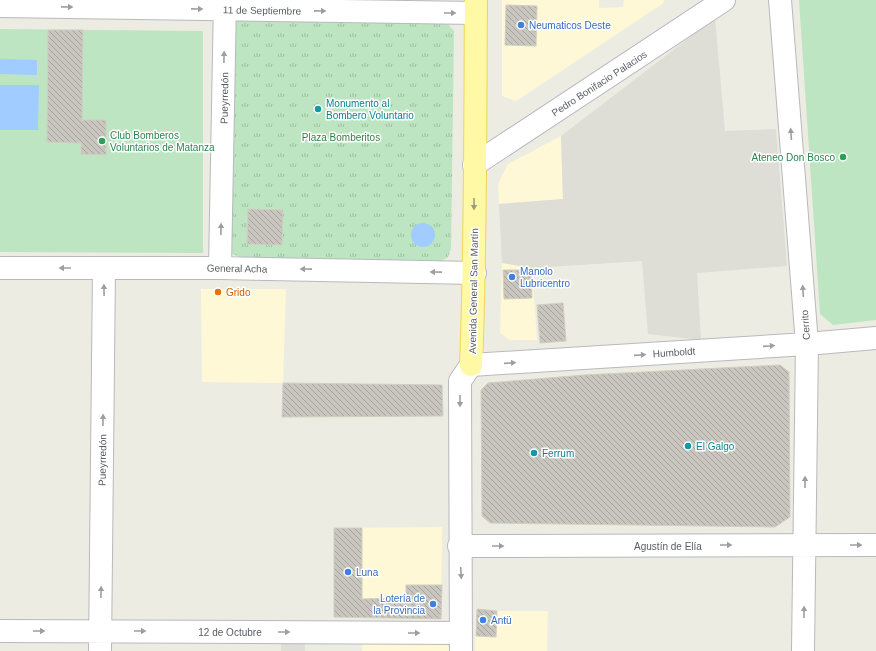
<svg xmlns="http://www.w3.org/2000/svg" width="876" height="651" viewBox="0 0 876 651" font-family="Arial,sans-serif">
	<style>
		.commercial { fill: #fef8d6 }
		.industrial { fill: #deddd6 }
		.grass { fill: #bee5c2 }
		.park { fill: url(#park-tufts) }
		.water { fill: #a0ccff }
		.building { fill: url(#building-back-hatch); stroke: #d2cec0 }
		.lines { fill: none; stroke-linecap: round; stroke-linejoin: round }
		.minor-casing { stroke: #b7b9be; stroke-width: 24 }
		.major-casing { stroke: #f1d557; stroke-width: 24 }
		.minor { stroke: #fff; stroke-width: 22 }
		.major { stroke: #fff9a5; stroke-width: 22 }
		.oneway { fill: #9c9ea1 }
		.oneway2 { fill: #9c9b7d }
		.shop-dot { fill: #3f7fe0; stroke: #fff; stroke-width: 1.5 }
		.culture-dot { fill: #0f9aa8; stroke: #fff; stroke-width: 1.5 }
		.leisure-dot { fill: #2e9e5b; stroke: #fff; stroke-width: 1.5 }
		.food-dot { fill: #e8710a; stroke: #fff; stroke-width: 1.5 }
		.labels { text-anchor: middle; stroke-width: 3; stroke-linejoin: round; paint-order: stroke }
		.street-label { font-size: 10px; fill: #5a5d63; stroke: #fff }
		.shop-label { font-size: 10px; fill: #366cbe; stroke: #fff; text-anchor: start }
		.culture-label { font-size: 10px; fill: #0d838f; stroke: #fff; text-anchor: start }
		.leisure-label { font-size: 10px; fill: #27864d; stroke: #fff; text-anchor: start }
		.park-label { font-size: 10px; fill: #33813f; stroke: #fff }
		.food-label { font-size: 10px; fill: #c56008; stroke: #fff; text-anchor: start }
	</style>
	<defs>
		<pattern id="park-tufts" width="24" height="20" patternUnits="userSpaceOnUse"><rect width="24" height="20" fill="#bee5c2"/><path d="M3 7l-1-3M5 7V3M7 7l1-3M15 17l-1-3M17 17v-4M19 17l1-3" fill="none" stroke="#9dbda1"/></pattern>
		<pattern id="building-back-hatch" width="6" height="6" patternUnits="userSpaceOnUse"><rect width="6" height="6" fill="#c8c6bf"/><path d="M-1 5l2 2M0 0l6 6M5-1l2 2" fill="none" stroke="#a5a49f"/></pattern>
	</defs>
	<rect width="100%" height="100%" fill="#edece2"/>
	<path class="commercial" d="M502 0H599V8L623 7 624 0H665L662 4 516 101 502 96Z
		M561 136 563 199 499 204 498 184 508 164Z
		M502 263 532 268 537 340H510L500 333Z
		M286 289 283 383 202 382 201 289Z
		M442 527 441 619 334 617V528Z
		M476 611H548L547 651H475Z
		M363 639 436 640 447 645 452 651H362Z"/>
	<path class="industrial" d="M715 18 725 131 776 129 787 266 697 273 701 340 648 334 642 261 532 268 502 263 499 204 563 199 561 136Z
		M281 638H305V651H281Z"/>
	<path class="grass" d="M799 0H876V320L833 325 820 314Z
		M0 29 203 31V253L0 252Z"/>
	<path class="park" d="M245 17 447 23 454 31 451 249 448 257 440 262 243 259 233 254 228 244 232 29 236 21Z"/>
	<path class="water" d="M0 59 37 60V75L0 74Z
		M0 85H39L38 130H0Z
		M411 235a12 12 0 1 1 24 0a12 12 0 1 1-24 0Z"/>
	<path class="building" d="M506 5 537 6 536 46 505 45Z
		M48 30H83L82 120H106V155L81 154V143L47 142Z
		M248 209 283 210 282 245 247 244Z
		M503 270H531L532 298 504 299Z
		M563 303 566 341 540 343 537 305Z
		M780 365 789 372 790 517 775 527 490 523 482 516 481 390 488 383 584 375Z
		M283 383 442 385 443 416 282 417Z
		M334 528H362V599L406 598V585H442L441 619 334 617Z
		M477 609 497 611 496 637 476 636Z"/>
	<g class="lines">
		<defs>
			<path id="minor" d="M780 0 807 344 803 651
				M0 6 476 13
				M474 165 724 0
				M0 268H220L475 273
				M220 268 225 0
				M459 546 876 545
				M0 631 461 633
				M100 651 104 268
				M461 651 460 381 471 365 807 344 876 338"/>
			<path id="major" d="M471 365C476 244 475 122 476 0"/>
		</defs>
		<use href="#minor" class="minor-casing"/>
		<use href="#major" class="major-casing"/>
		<use href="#minor" class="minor"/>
		<use href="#major" class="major"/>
	</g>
	<defs><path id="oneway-solid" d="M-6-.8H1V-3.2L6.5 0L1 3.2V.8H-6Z"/></defs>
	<g class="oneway">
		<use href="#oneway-solid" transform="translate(67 7) rotate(1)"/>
		<use href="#oneway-solid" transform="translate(197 9) rotate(1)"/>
		<use href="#oneway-solid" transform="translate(320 11) rotate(1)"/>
		<use href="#oneway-solid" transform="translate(450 13)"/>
		<use href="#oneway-solid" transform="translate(224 57) rotate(-89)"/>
		<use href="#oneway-solid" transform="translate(791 134) rotate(-94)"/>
		<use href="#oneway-solid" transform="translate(221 229) rotate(-89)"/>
		<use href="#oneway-solid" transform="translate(65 268) rotate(-180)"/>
		<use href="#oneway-solid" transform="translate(306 269) rotate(-179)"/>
		<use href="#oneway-solid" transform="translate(436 272) rotate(-179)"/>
		<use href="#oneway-solid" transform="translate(104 290) rotate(-91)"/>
		<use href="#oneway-solid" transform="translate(803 291) rotate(-94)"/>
		<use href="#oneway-solid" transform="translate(769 346) rotate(-4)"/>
		<use href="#oneway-solid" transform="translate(640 355) rotate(-4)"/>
		<use href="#oneway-solid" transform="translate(510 363) rotate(-4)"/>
		<use href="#oneway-solid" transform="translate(460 401) rotate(90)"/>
		<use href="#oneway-solid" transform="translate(103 420) rotate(-89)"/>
		<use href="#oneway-solid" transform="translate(805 482) rotate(-90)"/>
		<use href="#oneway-solid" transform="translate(726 545)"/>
		<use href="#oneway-solid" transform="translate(856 545)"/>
		<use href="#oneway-solid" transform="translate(498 546)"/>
		<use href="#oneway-solid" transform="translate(461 573) rotate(87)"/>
		<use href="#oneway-solid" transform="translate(101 592) rotate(-89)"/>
		<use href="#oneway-solid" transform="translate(804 612) rotate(-89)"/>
		<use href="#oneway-solid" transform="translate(39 631)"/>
		<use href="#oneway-solid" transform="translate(140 631)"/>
		<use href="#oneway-solid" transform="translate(284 632)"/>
		<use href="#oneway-solid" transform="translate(414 633)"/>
	</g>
	<use class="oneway2" href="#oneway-solid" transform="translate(474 204) rotate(90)"/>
	<g class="shop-dot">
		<circle cx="521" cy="25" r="4"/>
		<circle cx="512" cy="277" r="4"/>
		<circle cx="348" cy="572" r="4"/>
		<circle cx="433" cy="604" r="4"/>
		<circle cx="483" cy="620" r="4"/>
	</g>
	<g class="culture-dot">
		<circle cx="318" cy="109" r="4"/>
		<circle cx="688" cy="446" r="4"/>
		<circle cx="534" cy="453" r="4"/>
	</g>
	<g class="leisure-dot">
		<circle cx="102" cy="141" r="4"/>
		<circle cx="843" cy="157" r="4"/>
	</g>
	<circle class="food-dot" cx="218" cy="292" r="4"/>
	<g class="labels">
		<g class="street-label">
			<text transform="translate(262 10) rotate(1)" y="4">11 de Septiembre</text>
			<text transform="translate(599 83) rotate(-33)" y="4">Pedro Bonifacio Palacios</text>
			<text transform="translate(224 98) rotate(-89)" y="4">Pueyrredón</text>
			<text transform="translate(237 268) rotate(1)" y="4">General Acha</text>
			<text transform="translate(473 291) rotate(-89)" y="4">Avenida General San Martín</text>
			<text transform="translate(805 325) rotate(-94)" y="4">Cerrito</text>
			<text transform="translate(674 352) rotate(-4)" y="4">Humboldt</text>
			<text transform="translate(102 460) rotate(-89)" y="4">Pueyrredón</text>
			<text x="668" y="550">Agustín de Elía</text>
			<text x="230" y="636">12 de Octubre</text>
		</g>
		<g class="shop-label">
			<text x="529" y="29">Neumaticos Deste</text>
			<text x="520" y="275">Manolo<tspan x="520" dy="12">Lubricentro</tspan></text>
			<text x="356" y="576">Luna</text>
			<text x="425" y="602" text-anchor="end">Lotería de<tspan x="425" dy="12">la Provincia</tspan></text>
			<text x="491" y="624">Antü</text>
		</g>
		<g class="culture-label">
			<text x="326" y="107">Monumento al<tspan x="326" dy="12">Bombero Voluntario</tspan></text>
			<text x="696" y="450">El Galgo</text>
			<text x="542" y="457">Ferrum</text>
		</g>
		<g class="leisure-label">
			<text x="110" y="139">Club Bomberos<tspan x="110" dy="12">Voluntarios de Matanza</tspan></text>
			<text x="835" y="161" text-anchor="end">Ateneo Don Bosco</text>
		</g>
		<g class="park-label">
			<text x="341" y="141">Plaza Bomberitos</text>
		</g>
		<g class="food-label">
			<text x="226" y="296">Grido</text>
		</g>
	</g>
</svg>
